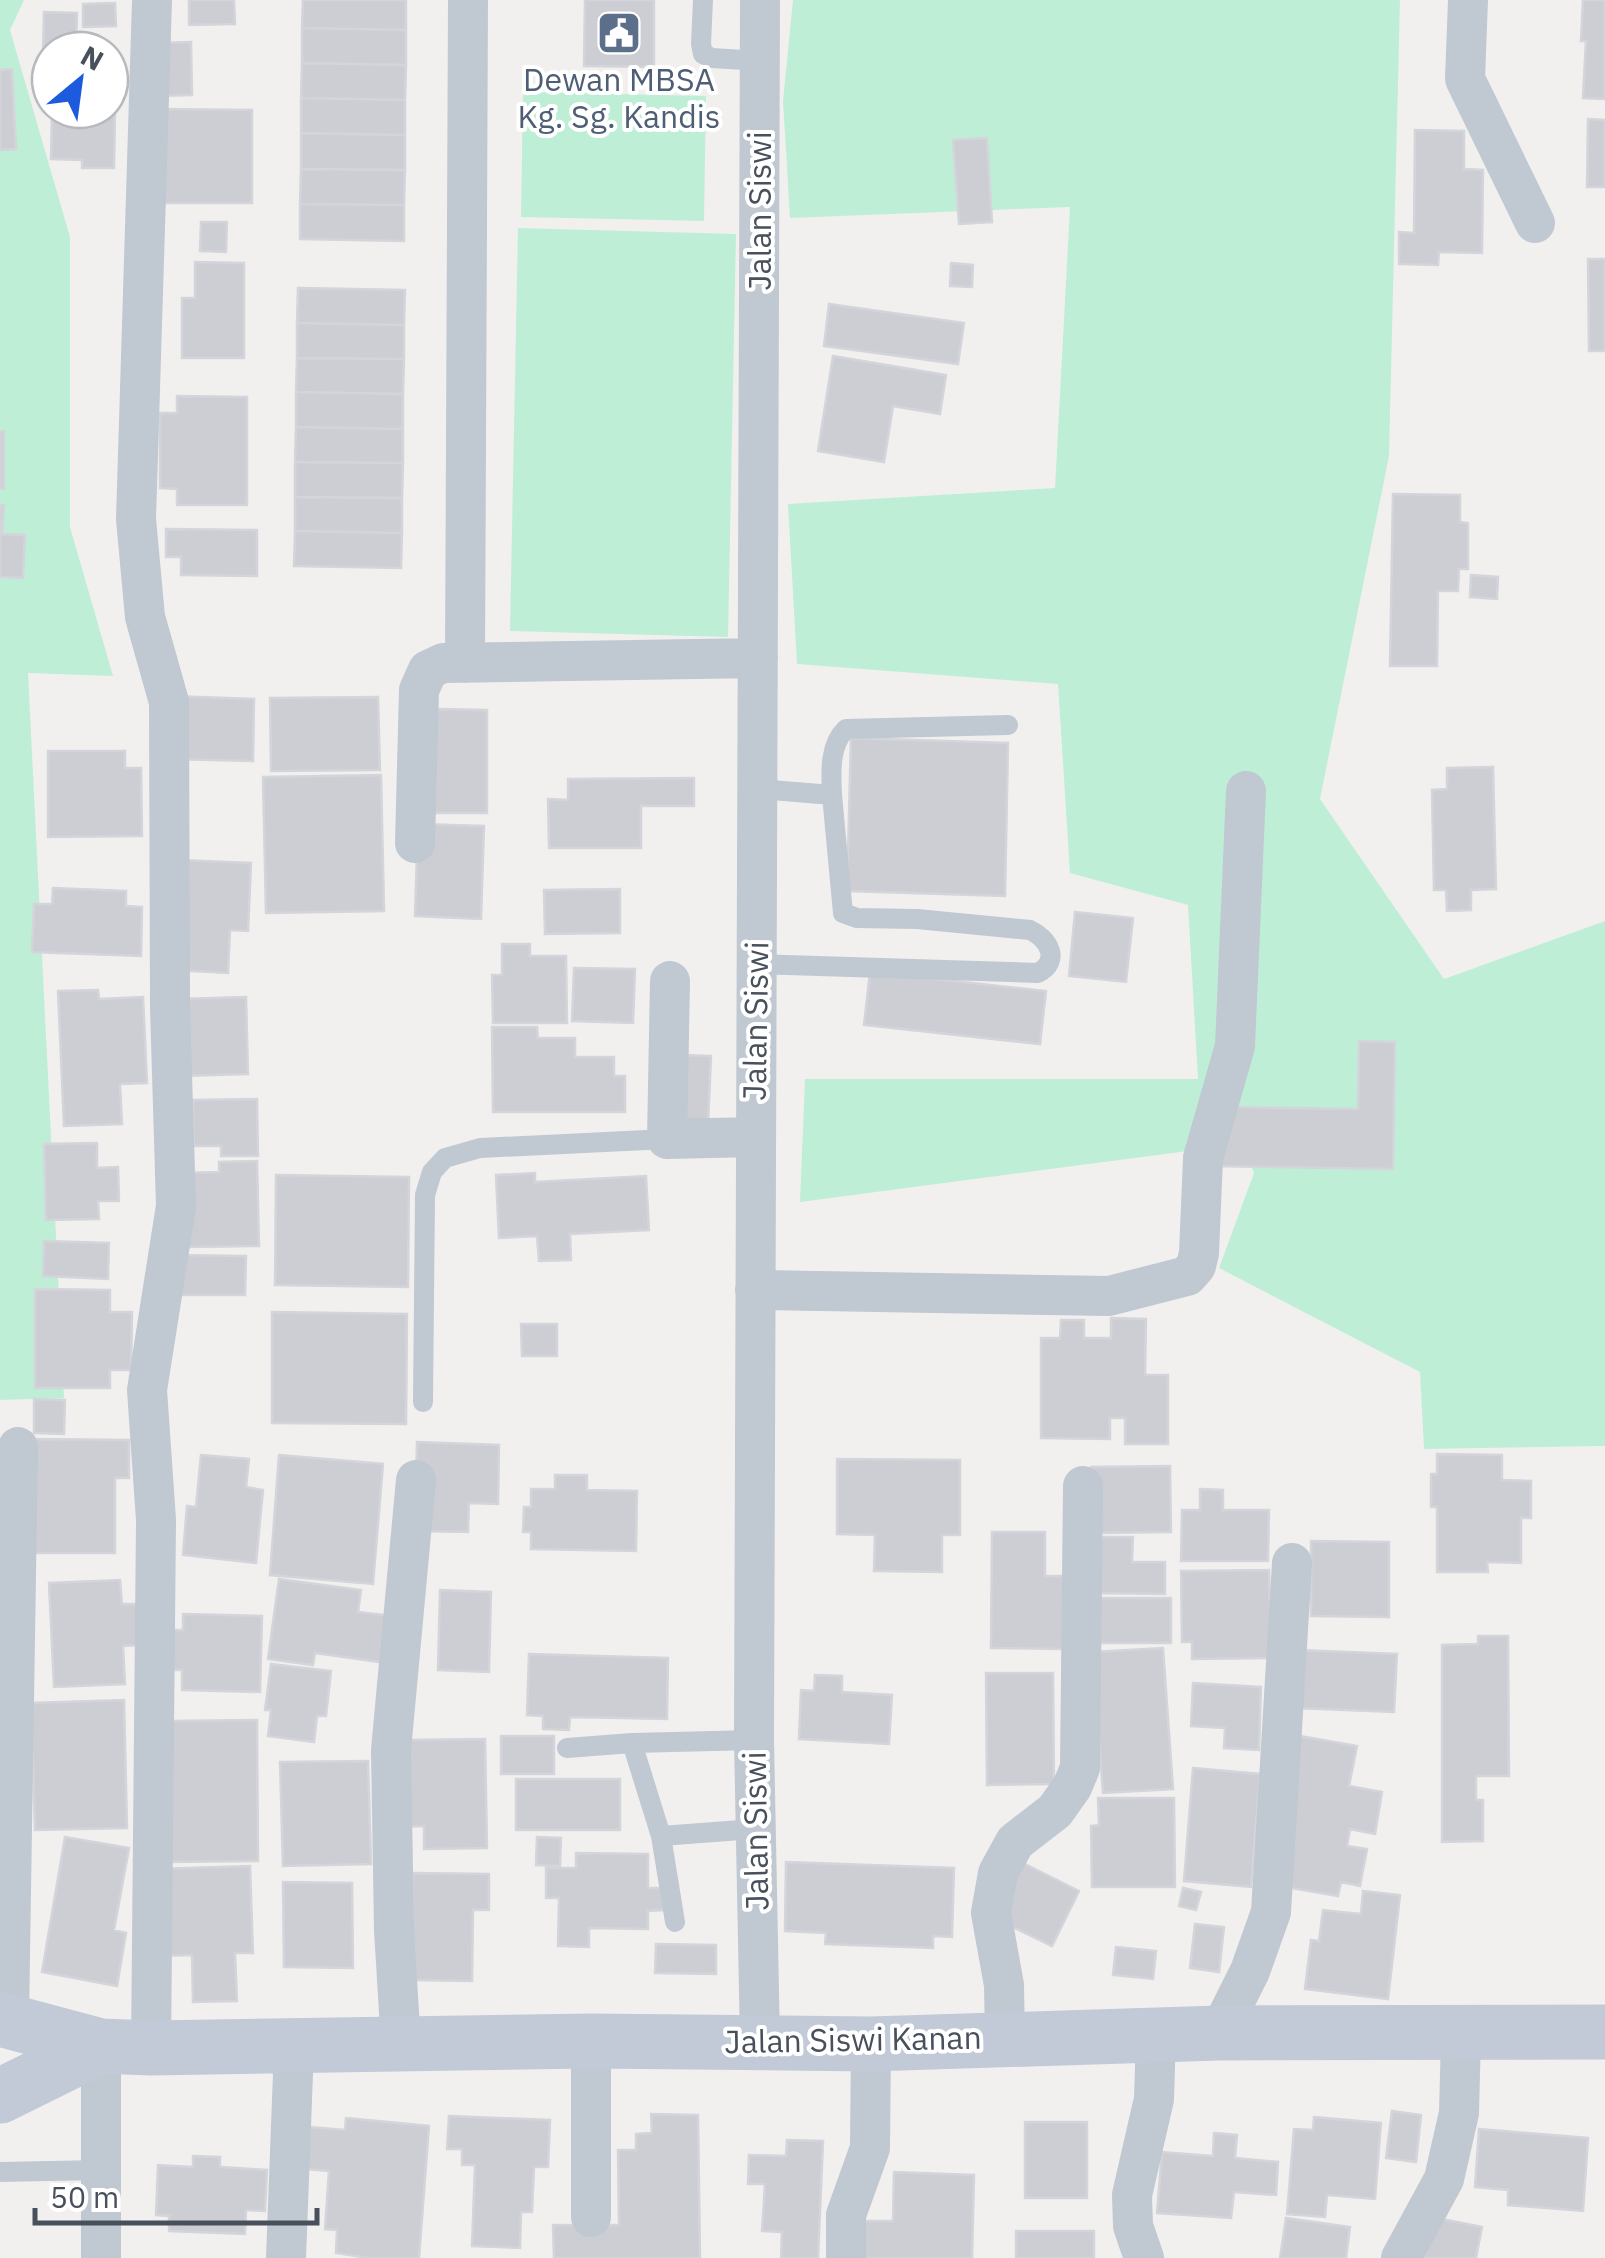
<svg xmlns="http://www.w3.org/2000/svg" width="1605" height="2258" viewBox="0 0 1605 2258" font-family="'IBM Plex Sans',sans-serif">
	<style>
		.green { fill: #bfeed7 }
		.building { fill: #ccced4; stroke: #d3d5db; stroke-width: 2.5 }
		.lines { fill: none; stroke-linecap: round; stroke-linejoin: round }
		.lane { stroke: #c0c8d1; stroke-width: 20 }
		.street { stroke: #c0c8d1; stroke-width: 40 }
		.secondary { stroke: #c2cad8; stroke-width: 55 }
		.labels { text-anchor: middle; stroke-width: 8; stroke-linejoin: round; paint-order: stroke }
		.service-label { font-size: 32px; fill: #4e5e75; stroke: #fff }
		.street-label { font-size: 32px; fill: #48505c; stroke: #fff }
	</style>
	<rect width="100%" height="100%" fill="#f2f0ef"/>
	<path class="green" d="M0 0H24L10 30 70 237V527L113 676 28 673 64 1398 0 1400Z
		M793 0H1400L1389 456 1320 799 1444 979 1605 921V1446L1424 1449 1420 1372 1219 1268 1254 1173 1240 1137 1188 1151 800 1202 805 1079H1198L1188 905 1070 873 1058 684 797 664 788 504 1055 488 1070 207 790 218 783 101Z
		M523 92 706 96 704 221 521 217Z
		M518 228 736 234 728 637 510 631Z"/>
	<path class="building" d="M189 0H234L235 24 189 25Z
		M303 0H406V30L302 28Z
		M585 0H654V67L584 66Z
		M1583 0H1605V99L1583 98 1586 41H1581Z
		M115 3 116 26 83 27V4Z
		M44 12 77 13 76 50H50V56L43 55Z
		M302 28 406 30V65L302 63Z
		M191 42 192 95 158 96 157 43Z
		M110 56H116L114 168H82V160L51 159 52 110H110Z
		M302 63 406 65 405 100 301 98Z
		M12 69 16 149 0 150V70Z
		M301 98 405 100V135L301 133Z
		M154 109 252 110V203H154Z
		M1588 119 1605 120V187H1587Z
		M1415 130 1464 131V169L1483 170 1482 253 1439 252 1438 265 1399 264V232L1414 233Z
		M301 133 405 135V170L301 169Z
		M987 138 992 222 959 224 953 140Z
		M301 169 405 170 404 205 300 204Z
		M300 204 404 205V241L300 239Z
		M201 222H227L226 252 200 251Z
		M1588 259H1605V351H1589Z
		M195 262 244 263V358H182V298H195Z
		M951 263 973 265 972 287 950 286Z
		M298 288 405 290 404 325 297 323Z
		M829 304 964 323 958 364 824 346Z
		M297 323 404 325V359L297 358Z
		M833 356 946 375 940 414 893 406 884 462 818 451Z
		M297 358 404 359 403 394 296 392Z
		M296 392 403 394V429L296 427Z
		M177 396 247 397V505H177V489L160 488V413H177Z
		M296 427 403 429V463L295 462Z
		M0 431H4V489H0Z
		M295 462 403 463 402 498 295 497Z
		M1393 494 1460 495V522L1468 523V569H1459L1458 591H1438L1437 666H1390Z
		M295 497 402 498V533L295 531Z
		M0 505H4L2 534 25 535 23 578 0 577Z
		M166 529 257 530V576L181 575V557H166Z
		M295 531 402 533 401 568 294 566Z
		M1471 575 1498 577 1497 599 1470 597Z
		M172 696 254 699 253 761 170 759Z
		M378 697 380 770 271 771 270 698Z
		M436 709 487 710V813H435Z
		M851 738 1008 743 1005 896 847 891Z
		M48 751H125V768H141L142 836 48 837Z
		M1493 767 1496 889 1471 890V910L1447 911 1446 890H1434L1432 790 1447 789V768Z
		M381 775 384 911 266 913 263 777Z
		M694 778V806H641V848H549L548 799 568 800V779Z
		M418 824 484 826 481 919 415 916Z
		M179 860 251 863 248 931 230 930 228 973 175 970Z
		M53 888 126 891V906L142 907 141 956 32 952 34 904H52Z
		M620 889V933L545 934 544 890Z
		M1075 912 1133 918 1126 982 1069 976Z
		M502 944H530V956H566L567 1023H493L492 975H502Z
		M574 968 635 969 633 1023 572 1021Z
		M870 972 1046 991 1040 1044 864 1025Z
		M98 990 99 999 143 997 147 1083 120 1084 122 1124 64 1126 58 991Z
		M246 997 248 1074 181 1076 179 999Z
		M492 1027H537L538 1038H575V1057H614V1076H625V1112H493Z
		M1359 1041 1395 1042 1393 1169 1216 1166 1229 1107 1358 1109Z
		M680 1055 711 1056 708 1124 677 1122Z
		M257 1099 258 1156H221V1146H194L193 1100Z
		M97 1143V1168L118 1167 119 1201H98L99 1219 46 1220 44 1144Z
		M257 1161 259 1246 187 1247 185 1173 219 1172V1162Z
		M535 1173V1182L646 1176 649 1230 570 1234 571 1260 539 1261 537 1236 499 1238 496 1175Z
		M276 1175 409 1177 408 1287 275 1285Z
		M44 1241 109 1243 108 1279 43 1276Z
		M171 1255 246 1256 245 1295H171Z
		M35 1289 110 1290V1312H132L131 1370H110V1388H35Z
		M272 1312 407 1314 406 1424 272 1423Z
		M1111 1318 1146 1319 1145 1375H1168V1444H1125V1418H1110V1439L1041 1438V1338H1060L1061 1320H1084V1338H1111Z
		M521 1324H557V1356H522Z
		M34 1399 65 1400 64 1434 34 1433Z
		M32 1439 129 1440V1478H115V1553H32Z
		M417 1442 499 1445 498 1504 469 1503 468 1532 415 1531Z
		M1437 1454 1502 1455V1480L1531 1481V1518H1521V1563L1487 1562 1488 1572H1437V1507H1431V1474H1437Z
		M201 1455 249 1459 246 1487 263 1490 256 1563 183 1555 187 1506 196 1507Z
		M279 1455 383 1464 373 1584 270 1575Z
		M837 1459 960 1460V1535H942V1572L874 1571 875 1535 837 1534Z
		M1170 1466 1171 1532 1092 1533 1091 1467Z
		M555 1475H587V1490L637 1491 636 1551 531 1549V1532H523L524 1507H531V1489H555Z
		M1200 1489 1223 1490V1510H1269L1268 1561H1181L1182 1510H1200Z
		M992 1532H1045V1576H1067V1649L991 1648Z
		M1092 1537H1133L1132 1562H1165V1594L1092 1593Z
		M1311 1541 1389 1542V1617L1311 1616Z
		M1269 1570 1271 1658 1192 1659V1642H1182L1181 1571Z
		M279 1579 361 1590 358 1612 385 1615 380 1662 315 1653 313 1665 268 1659Z
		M120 1580 122 1604H136L138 1645 123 1646 125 1684 54 1687 49 1583Z
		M440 1590 491 1592 489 1672 438 1670Z
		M1091 1598H1171V1643H1091Z
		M183 1614 262 1616 260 1692 182 1690V1670H170L171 1630H183Z
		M1478 1636H1508L1509 1776H1476V1800H1483V1841L1442 1842V1645L1478 1644Z
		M1163 1648 1173 1789 1103 1793 1093 1652Z
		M1298 1650 1397 1654 1394 1712 1296 1708Z
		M529 1654 668 1658 667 1719 570 1717 569 1730 543 1729V1716L527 1715Z
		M271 1664 331 1671 326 1716H317L314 1742 268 1736 271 1710H265Z
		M986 1673H1053L1054 1784 987 1785Z
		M815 1675 842 1676V1692L892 1695 889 1744 799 1739 801 1690 814 1691Z
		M1193 1683 1261 1687 1259 1750 1224 1748 1225 1728 1191 1726Z
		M124 1700 127 1828 35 1830 31 1703Z
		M257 1720 258 1861 170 1862 168 1721Z
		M1294 1735 1357 1746 1349 1786 1382 1792 1375 1834 1350 1829 1347 1846 1367 1849 1360 1886 1341 1882 1338 1896 1280 1886Z
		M501 1736H554V1774H501Z
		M485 1739 487 1848 424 1849V1826L400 1827 407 1740Z
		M368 1761 371 1864 283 1866 280 1762Z
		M1193 1768 1260 1774 1251 1887 1184 1881Z
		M516 1779H620V1830H516Z
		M1098 1798H1174L1175 1887H1092L1091 1826 1099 1825Z
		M65 1837 129 1848 114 1930 126 1933 117 1986 42 1972Z
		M537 1837 561 1838 560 1866 536 1865Z
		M576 1853 648 1854V1888H663V1910L648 1911V1929L589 1928V1947L558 1946 559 1898H546V1868H576Z
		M786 1862 954 1868 952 1937 933 1936V1948L825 1944 826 1933 785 1931Z
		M1021 1862 1079 1891 1052 1946 994 1918Z
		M250 1866 253 1953H235L237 2001 193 2002 192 1955 159 1956 156 1869Z
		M413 1873 489 1874V1910H473L472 1981 412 1980Z
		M283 1882 352 1883 353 1968 284 1967Z
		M1183 1888 1201 1892 1196 1910 1179 1906Z
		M1363 1891 1400 1895 1388 1999 1305 1989 1311 1940 1319 1941 1323 1910 1361 1914Z
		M1195 1924 1224 1927 1219 1972 1190 1968Z
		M656 1944 716 1945V1974L655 1973Z
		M1116 1947 1156 1951 1153 1979 1113 1975Z
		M1392 2111 1421 2115 1416 2162 1386 2158Z
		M651 2114 698 2115 700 2258H554L553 2225H619L618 2150H636V2134L652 2133Z
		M449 2116 550 2120 548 2167H534L532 2212H521L520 2248 472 2246 475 2165H462V2149H447Z
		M1314 2117 1381 2123 1375 2199 1327 2195 1325 2217 1287 2214 1294 2129 1313 2130Z
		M346 2118 429 2126 419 2258H369L336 2253 337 2230 325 2229 329 2171 307 2169 310 2127 345 2130Z
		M1025 2122H1087V2198H1025Z
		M1479 2129 1588 2138 1583 2211 1508 2205V2190L1475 2187Z
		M1214 2133 1237 2135 1235 2158 1278 2162 1276 2195 1234 2192 1231 2218 1157 2213 1162 2152 1213 2156Z
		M787 2140 823 2141 818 2258H781L782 2232 762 2231 765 2184H748L749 2155 786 2156Z
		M193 2156 220 2157V2167L267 2170 265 2211 246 2210 245 2234 169 2231V2216L156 2215 158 2165 193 2167Z
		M894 2172 974 2175 972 2258H864L865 2221H893Z
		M1432 2217 1482 2227 1476 2258H1424Z
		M1286 2218 1350 2227 1346 2258H1280Z
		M1016 2231H1094V2258H1016Z"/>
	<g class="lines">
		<path class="lane" d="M703 0 701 44 703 54 712 58 760 61
			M758 789 832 795C831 773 829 745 846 729L1008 725
			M757 964 1038 973C1061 961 1049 939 1030 930L917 919 857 918 843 913 832 795
			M423 1402 425 1195 432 1172 445 1158 480 1148 667 1139
			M632 1743 661 1836
			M567 1748 632 1743 754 1740
			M675 1922 661 1836 754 1829
			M0 2172 100 2170"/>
		<path class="street" d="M760 0 754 1740 760 2041
			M1468 0 1465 79 1535 223
			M465 663 468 0
			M415 843 419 690 428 670 443 663 758 658
			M670 981 667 1139 755 1137
			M755 1290 1109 1296 1187 1276 1196 1266 1199 1253 1203 1158 1235 1046 1246 791
			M9 2019 18 1447
			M1219 2033 1250 1971 1271 1912 1292 1563
			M1005 2038 1004 1985 991 1913 998 1873 1015 1842 1055 1811 1072 1787 1080 1768 1083 1486
			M591 2041V2217
			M401 2045 394 1930 391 1750 416 1480
			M151 2048 156 1520 147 1390 176 1206 170 1007 169 702 145 617 136 519 152 0
			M101 2258V2046
			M286 2258 294 2047
			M846 2258V2215L870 2148 871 2044
			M1144 2258 1133 2226 1132 2195 1154 2099 1156 2035
			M1401 2258 1444 2179 1459 2113 1461 2035"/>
		<path class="secondary" d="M0 2019 101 2046 151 2048 591 2041 871 2044 1219 2033 1605 2032
			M0 2096 101 2046"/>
	</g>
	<defs>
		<symbol id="civic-square" viewBox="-11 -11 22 22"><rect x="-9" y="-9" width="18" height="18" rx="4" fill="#5c6f8a" stroke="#fff"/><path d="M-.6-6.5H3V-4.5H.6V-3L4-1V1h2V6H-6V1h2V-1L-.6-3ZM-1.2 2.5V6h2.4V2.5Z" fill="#fff"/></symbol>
	</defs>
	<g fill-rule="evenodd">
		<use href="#civic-square" x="594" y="8" width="50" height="50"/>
	</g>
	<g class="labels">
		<g class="service-label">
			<text x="619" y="91">Dewan MBSA<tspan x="619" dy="37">Kg. Sg. Kandis</tspan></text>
		</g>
		<g class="street-label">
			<text transform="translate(760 211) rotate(-90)" y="11">Jalan Siswi</text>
			<text transform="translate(756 1021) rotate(-89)" y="11">Jalan Siswi</text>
			<text transform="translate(756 1831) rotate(-91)" y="11">Jalan Siswi</text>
			<text transform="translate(853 2040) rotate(-1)" y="11">Jalan Siswi Kanan</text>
		</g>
	</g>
	<g transform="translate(80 80) rotate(29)"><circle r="48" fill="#ffffff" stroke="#b6b9be" stroke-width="2.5"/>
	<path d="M0-8L18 38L0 25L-18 38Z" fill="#1d5bde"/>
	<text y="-15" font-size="28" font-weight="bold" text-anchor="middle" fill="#48505c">N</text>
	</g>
	<path d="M35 2208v15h282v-15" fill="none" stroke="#48505c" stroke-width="5"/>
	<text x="50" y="2208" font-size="30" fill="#48505c" stroke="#ffffff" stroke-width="8" paint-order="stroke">50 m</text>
</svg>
